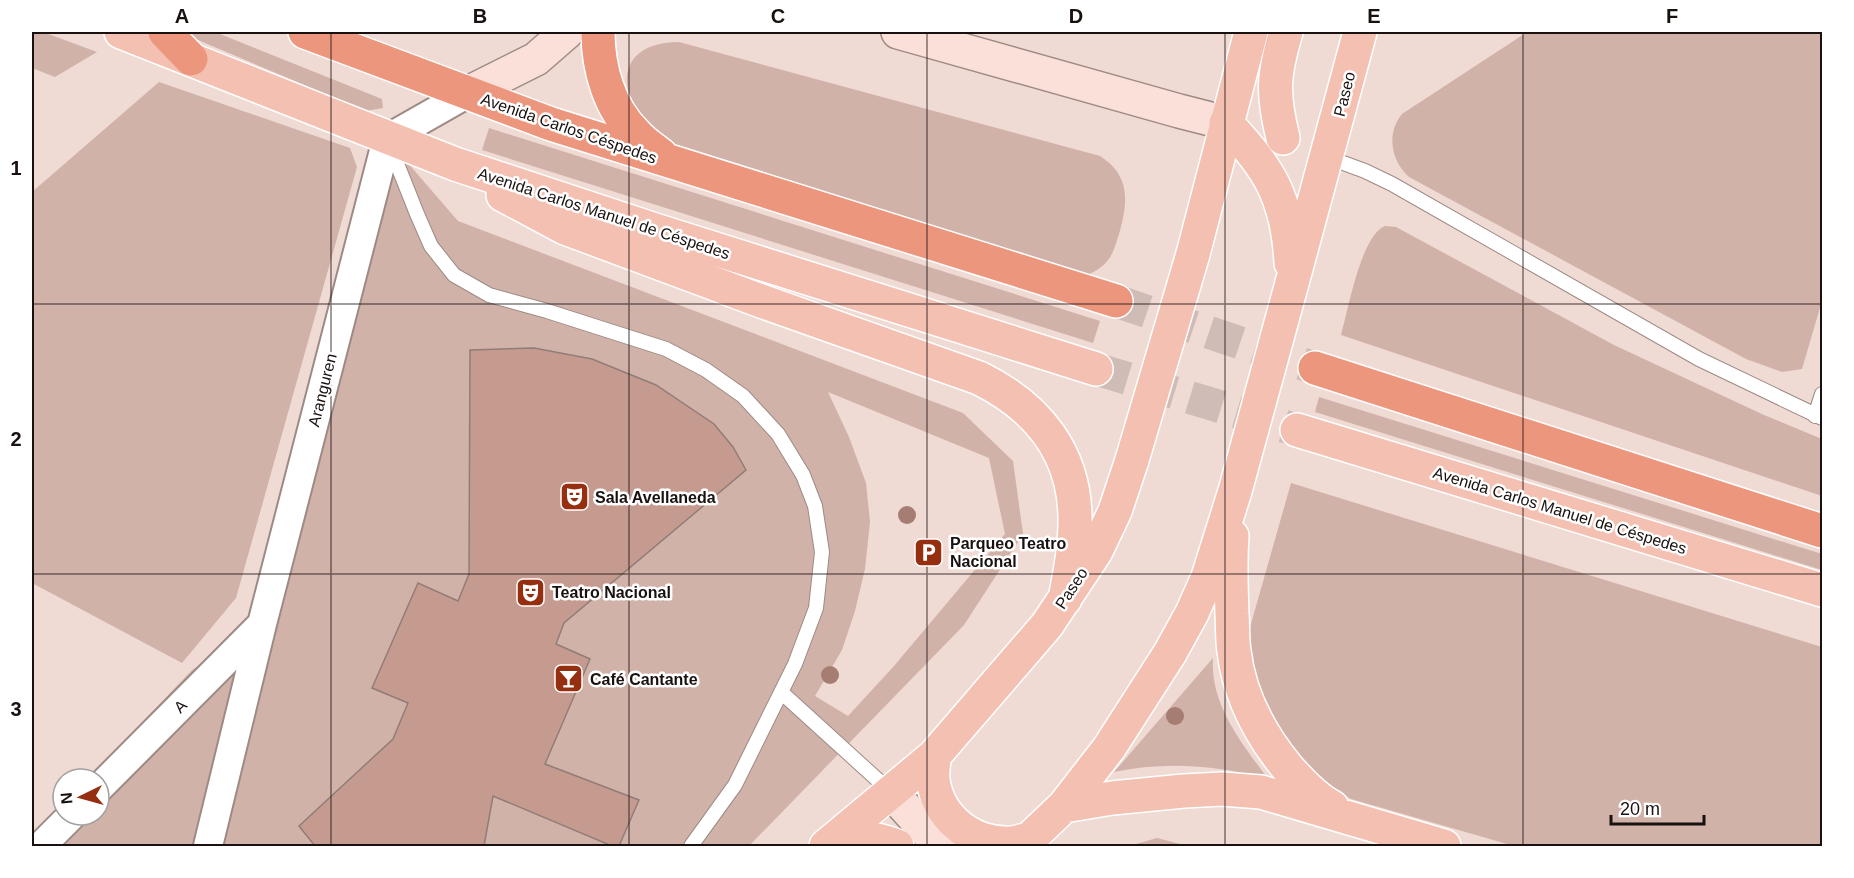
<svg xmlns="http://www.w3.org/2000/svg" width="1854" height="878" viewBox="0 0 1854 878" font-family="Arial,sans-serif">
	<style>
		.green { fill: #d1b2a9; fill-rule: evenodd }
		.building { fill: #c69b8f; stroke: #917d78; stroke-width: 1.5 }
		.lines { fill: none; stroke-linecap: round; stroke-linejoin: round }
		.primary-tunnel { stroke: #d0bcb6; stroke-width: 33; stroke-dasharray: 33 16; stroke-linecap: butt }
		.highway-tunnel { stroke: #d0bcb6; stroke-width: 33; stroke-dasharray: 33 16; stroke-linecap: butt }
		.lane-casing { stroke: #9e8a85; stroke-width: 16 }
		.street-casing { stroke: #9e8a85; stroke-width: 32 }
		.secondary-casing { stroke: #9e8a85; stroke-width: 36 }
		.primary-casing { stroke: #fff; stroke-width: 36 }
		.highway-casing { stroke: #fff; stroke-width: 36 }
		.lane { stroke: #fff; stroke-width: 14 }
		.street { stroke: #fff; stroke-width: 28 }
		.secondary { stroke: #fae0d8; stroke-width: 33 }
		.primary { stroke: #f4c0b2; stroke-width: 33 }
		.highway { stroke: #ed967e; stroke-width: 33 }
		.primary-bridge-casing { stroke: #fff; stroke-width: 36; stroke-linecap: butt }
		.primary-bridge { stroke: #f4c0b2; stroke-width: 33 }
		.tree { fill: #a67d72 }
		.grid { fill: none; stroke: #19110f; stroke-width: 1.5; stroke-opacity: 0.55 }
		.labels { text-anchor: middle; stroke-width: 5; stroke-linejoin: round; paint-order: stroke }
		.street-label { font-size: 16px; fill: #19110f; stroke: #fff }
		.poi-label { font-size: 16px; font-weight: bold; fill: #19110f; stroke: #fff; text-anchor: start }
		.neatline { fill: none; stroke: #19110f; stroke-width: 2 }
		.grid-label { font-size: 20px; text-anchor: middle; font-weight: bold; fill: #19110f }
	</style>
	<rect width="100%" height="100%" fill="#f0dad4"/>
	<path class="green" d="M32 32H43L97 52 55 77 32 68Z
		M188 32H215L382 99 383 108 366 111 198 40Z
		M1527 32H1822V301L1802 369 1782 372 1746 359 1409 177C1391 161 1386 133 1402 114Z
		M679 42 1100 156C1131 176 1128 202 1119 234 1116 242 1114 253 1108 260 1103 267 1094 272 1086 276L702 159C684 150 661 141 647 125 613 86 621 42 679 42Z
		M159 82 350 148 357 167 236 598 182 663 32 583V192Z
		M489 128 1100 321 1093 343 482 150Z
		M387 139 458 221 963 413 1013 461 1023 534 964 625 749 846H32L63 815H99V779H88L192 670 262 624ZM828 392 989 458 1005 534 894 666 848 716 815 696 842 650 855 611 865 569 870 522 866 483 849 437Z
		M1385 226 1396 227 1614 345 1764 415 1822 439V496L1341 335C1348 311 1361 235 1385 226Z
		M1319 397 1822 554V570L1315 412Z
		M1291 483 1822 647V846H1514L1351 799 1321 782 1296 760 1253 686 1249 631Z
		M1213 658C1210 705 1242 743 1268 779 1218 765 1165 761 1114 772Z
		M1157 838 1188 846H1129Z"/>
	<path class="building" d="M534 348 592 359 656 385 714 424 733 447 746 470 564 623 556 644 590 659 545 764 639 800 619 846H612L493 796 484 846H315L299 826 393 739 408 703 372 688 418 583 458 601 469 574 470 350Z"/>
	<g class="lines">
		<path class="primary-tunnel" d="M1096 369 1297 430"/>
		<path class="highway-tunnel" d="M1116 301 1315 368"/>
		<defs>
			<path id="lane" d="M390 146 417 214 431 246 454 275 489 295 547 311 666 349 706 370 743 396 778 434 803 475 815 506 822 552 816 608 795 664 735 785 691 846
				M1327 157 1365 171 1392 184 1699 359 1822 418
				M1815 416 1822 394
				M781 692 891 792"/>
			<path id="street" d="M99 788 262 624
				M41 846 72 815
				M208 846 262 624 387 139 468 93"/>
			<path id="secondary" d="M898 32 1179 111 1226 123
				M468 93 536 59 567 32
				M891 792 940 846"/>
			<path id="primary" d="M121 32 455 164 655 230 1096 369
				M1226 123C1270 168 1288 200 1291 263
				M1283 138C1272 93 1273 76 1286 32
				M503 195 565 228 761 301 979 378C1038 407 1076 454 1075 522 1075 548 1070 573 1065 599
				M1193 254 1251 32
				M1292 283 1360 32
				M1297 430 1822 590
				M1232 536C1230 562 1231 588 1232 614 1233 626 1232 639 1234 651 1239 694 1260 734 1287 767 1300 782 1315 798 1332 807
				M934 756C934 764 932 772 933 780 938 816 968 842 1005 843 1013 844 1021 841 1028 839
				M1064 806 1112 798 1184 791 1222 789 1261 792 1444 846
				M829 844C856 836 871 836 897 846
				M826 846 934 756 1047 625 1096 551 1115 511 1132 460
				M1022 846 1064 806 1109 748 1170 653 1192 613 1208 577 1235 491"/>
			<path id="highway" d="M165 32 191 59
				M305 32 551 124 1116 301
				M598 32C598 68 609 108 636 134 643 142 652 148 661 155
				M1315 368 1822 531"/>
		</defs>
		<use href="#lane" class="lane-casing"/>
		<use href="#street" class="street-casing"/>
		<use href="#secondary" class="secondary-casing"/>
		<use href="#primary" class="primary-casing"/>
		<use href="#highway" class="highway-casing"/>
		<use href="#lane" class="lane"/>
		<use href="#street" class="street"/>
		<use href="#secondary" class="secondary"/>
		<use href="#primary" class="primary"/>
		<use href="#highway" class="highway"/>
		<defs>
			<path id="primary-bridge" d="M1132 460 1193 254
				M1235 491 1292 283"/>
		</defs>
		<use href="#primary-bridge" class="primary-bridge-casing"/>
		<use href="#primary-bridge" class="primary-bridge"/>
	</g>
	<g class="tree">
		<circle cx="907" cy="515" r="9"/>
		<circle cx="830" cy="675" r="9"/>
		<circle cx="1175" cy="716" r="9"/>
	</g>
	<path class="grid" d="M331 32V846M629 32V846M927 32V846M1225 32V846M1523 32V846M32 304H1822M32 574H1822"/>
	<defs>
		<symbol id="theatre-square" viewBox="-11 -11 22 22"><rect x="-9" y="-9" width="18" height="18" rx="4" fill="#962f0f" stroke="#fff"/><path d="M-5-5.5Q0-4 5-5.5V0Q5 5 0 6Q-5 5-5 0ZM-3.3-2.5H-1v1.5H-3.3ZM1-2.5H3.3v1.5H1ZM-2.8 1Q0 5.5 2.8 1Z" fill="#fff"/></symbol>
		<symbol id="parking-square" viewBox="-11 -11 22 22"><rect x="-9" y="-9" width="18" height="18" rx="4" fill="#962f0f" stroke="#fff"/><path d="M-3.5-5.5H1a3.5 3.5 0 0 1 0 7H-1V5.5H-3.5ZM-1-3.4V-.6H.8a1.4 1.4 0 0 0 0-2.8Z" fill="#fff"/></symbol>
		<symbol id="bar-square" viewBox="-11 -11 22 22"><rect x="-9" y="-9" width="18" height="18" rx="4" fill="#962f0f" stroke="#fff"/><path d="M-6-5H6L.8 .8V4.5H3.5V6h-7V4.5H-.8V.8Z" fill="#fff"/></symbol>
	</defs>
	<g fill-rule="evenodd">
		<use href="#theatre-square" x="558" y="480" width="33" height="33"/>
		<use href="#parking-square" x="912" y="536" width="33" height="33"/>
		<use href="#theatre-square" x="514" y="576" width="33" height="33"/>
		<use href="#bar-square" x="552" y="662" width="33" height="33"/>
	</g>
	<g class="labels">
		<g class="street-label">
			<text transform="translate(1344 94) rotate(-76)" y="6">Paseo</text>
			<text transform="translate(569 128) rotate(19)" y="6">Avenida Carlos Céspedes</text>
			<text transform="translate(604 213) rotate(18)" y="6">Avenida Carlos Manuel de Céspedes</text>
			<text transform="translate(322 390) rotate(-76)" y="6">Aranguren</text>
			<text transform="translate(1560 510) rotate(17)" y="6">Avenida Carlos Manuel de Céspedes</text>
			<text transform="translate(1071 588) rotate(-57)" y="6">Paseo</text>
			<text transform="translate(180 706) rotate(-45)" y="6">A</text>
		</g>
		<g class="poi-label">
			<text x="595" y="503">Sala Avellaneda</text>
			<text x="950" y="549">Parqueo Teatro<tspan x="950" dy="18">Nacional</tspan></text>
			<text x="552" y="598">Teatro Nacional</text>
			<text x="590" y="685">Café Cantante</text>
		</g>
	</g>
	<rect width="1854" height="878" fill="none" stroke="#ffffff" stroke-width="66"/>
	<g transform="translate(81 797) rotate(265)"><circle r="28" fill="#ffffff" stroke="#a3a09f" stroke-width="1.5"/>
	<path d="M0-4.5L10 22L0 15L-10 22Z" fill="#962f0f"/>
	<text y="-9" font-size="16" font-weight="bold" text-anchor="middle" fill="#19110f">N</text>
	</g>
	<path d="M1611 815v9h93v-9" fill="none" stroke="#19110f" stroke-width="3"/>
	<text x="1620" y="815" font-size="18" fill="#19110f" stroke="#ffffff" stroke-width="4.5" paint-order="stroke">20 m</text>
	<rect x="33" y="33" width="1788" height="812" class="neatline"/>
	<g class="grid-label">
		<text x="182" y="23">A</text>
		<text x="480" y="23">B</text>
		<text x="778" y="23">C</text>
		<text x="1076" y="23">D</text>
		<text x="1374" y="23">E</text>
		<text x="1672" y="23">F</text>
		<text x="16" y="175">1</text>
		<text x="16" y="446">2</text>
		<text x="16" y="716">3</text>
	</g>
</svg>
